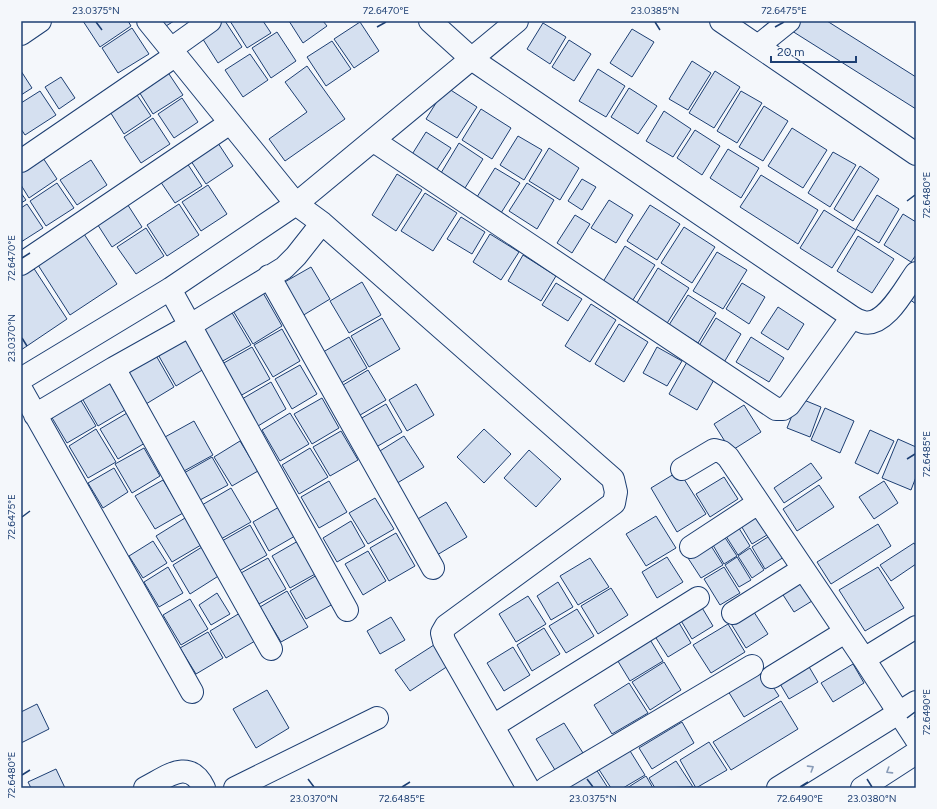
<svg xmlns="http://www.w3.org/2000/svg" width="937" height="809" viewBox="0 0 937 809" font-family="Figtree,sans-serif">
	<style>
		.building { fill: #d5e0f0; stroke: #1d3f73 }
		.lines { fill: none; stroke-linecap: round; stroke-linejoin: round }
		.street-casing { stroke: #1d3f73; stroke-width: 24 }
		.secondary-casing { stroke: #1d3f73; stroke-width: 24 }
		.street { stroke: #f4f7fb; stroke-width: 22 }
		.secondary { stroke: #f4f7fb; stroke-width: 22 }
		.oneway { stroke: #889bb7 }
		.ticks { fill: none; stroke: #1d3f73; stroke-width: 1.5 }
		.neatline { fill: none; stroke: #1d3f73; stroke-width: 1.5 }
		.ticks-label { font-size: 10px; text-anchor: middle; fill: #1d3f73 }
	</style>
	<rect width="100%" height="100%" fill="#f4f7fb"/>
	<path class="building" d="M83 21H128L131 26 100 47Z
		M162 21H174L166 26Z
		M217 21H225L242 47 218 63 199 33Z
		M230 21H263L271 33 247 48Z
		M289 21H323L327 26 303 43Z
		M799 21H827L916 77V109L792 31Z
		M360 22 379 51 354 68 334 39Z
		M543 23 566 37 550 64 527 49Z
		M132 28 149 54 118 73 102 48Z
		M632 29 654 42 632 77 610 63Z
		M277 32 296 61 271 78 252 48Z
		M569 40 591 54 574 81 552 67Z
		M332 41 351 69 326 86 307 57Z
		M250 54 268 80 243 97 225 70Z
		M692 61 711 73 688 110 669 99Z
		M307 66 345 119 285 161 269 139 307 112 285 82Z
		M165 68 183 95 153 114 136 87Z
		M598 69 625 86 606 117 579 101Z
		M21 71 32 88 21 95Z
		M715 71 740 87 714 128 689 113Z
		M61 77 75 98 59 109 45 87Z
		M446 87 477 107 457 138 426 119Z
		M629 88 657 106 638 134 611 117Z
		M133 89 151 116 124 134 107 107Z
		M40 91 56 115 25 135 21 129V103Z
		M741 91 762 103 737 143 717 131Z
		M182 98 198 122 174 138 158 114Z
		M764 106 788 121 763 161 739 147Z
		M481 109 511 128 492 159 462 140Z
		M664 111 691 129 673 157 646 141Z
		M153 118 170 144 141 163 124 137Z
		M792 128 827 150 803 188 768 166Z
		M695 130 720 146 702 175 677 158Z
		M426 132 451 148 436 171 411 156Z
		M518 136 542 150 524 180 500 165Z
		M216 140 233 166 206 184 189 158Z
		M459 143 483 159 465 188 441 173Z
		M549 148 579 168 560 200 529 181Z
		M728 149 759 168 741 198 710 178Z
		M833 152 856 165 830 207 808 193Z
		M41 155 57 179 29 198 21 185V168Z
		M91 160 107 185 77 205 60 180Z
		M185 160 202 186 175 203 158 178Z
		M860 166 879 179 853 221 834 209Z
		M495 168 520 183 501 213 477 197Z
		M397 174 422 190 396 231 372 215Z
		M761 175 818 210 798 244 740 207Z
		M582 179 596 187 582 210 568 201Z
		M57 183 74 208 46 226 30 201Z
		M527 183 554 200 537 229 509 211Z
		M208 185 227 214 201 231 182 202Z
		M21 193 26 200 21 203Z
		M425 193 457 213 433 251 401 231Z
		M877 195 899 209 879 243 856 229Z
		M124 199 142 227 112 247 94 219Z
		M609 200 633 215 616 243 591 228Z
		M27 204 43 228 21 242V208Z
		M179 204 199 235 167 256 147 225Z
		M650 205 680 224 657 260 627 241Z
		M824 210 856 230 832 268 800 248Z
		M903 214 916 222V255L911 262 884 245Z
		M575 215 590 224 572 253 557 243Z
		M461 217 485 232 472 254 447 239Z
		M684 227 715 247 692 283 661 263Z
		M146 228 164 256 136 274 117 247Z
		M84 234 117 284 70 315 38 265Z
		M490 234 519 252 501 280 473 262Z
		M858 236 894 259 872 293 837 271Z
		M625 246 655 265 631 303 601 285Z
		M717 252 747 270 723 309 693 291Z
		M523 255 556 276 541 301 508 281Z
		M31 264 67 319 21 350V271Z
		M311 267 330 299 302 316 283 283Z
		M658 268 689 288 666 325 635 306Z
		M362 282 381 315 349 333 330 301Z
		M556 283 582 299 568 321 542 305Z
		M742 283 765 297 749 324 726 309Z
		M916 289V304L909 299Z
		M262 291 282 326 253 344 232 309Z
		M688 295 716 313 698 343 669 325Z
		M591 304 616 320 590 362 565 346Z
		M778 307 804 324 788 350 761 333Z
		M231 311 251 345 221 362 202 328Z
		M382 318 400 349 369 367 351 336Z
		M716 318 741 334 723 364 697 349Z
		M619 324 648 342 624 382 595 364Z
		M282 329 300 361 273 377 254 345Z
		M184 335 204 369 176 386 156 351Z
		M349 337 367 368 336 386 318 355Z
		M751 337 784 358 769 382 736 362Z
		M252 347 270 379 240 396 222 364Z
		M657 347 682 361 667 386 643 373Z
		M154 352 174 387 146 404 125 369Z
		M687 362 715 378 697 410 669 394Z
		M300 365 317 394 292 409 275 379Z
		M368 370 386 400 355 418 338 388Z
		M106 377 125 410 98 426 79 393Z
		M271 382 286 409 258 426 242 399Z
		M416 384 434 415 407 431 389 400Z
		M77 394 96 426 67 443 48 411Z
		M322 398 339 428 312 444 294 414Z
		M799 398 821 407 810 437 787 428Z
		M386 404 402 432 371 450 355 422Z
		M744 405 761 432 731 451 714 424Z
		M825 408 854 421 840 453 811 440Z
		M127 413 145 443 118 459 100 429Z
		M290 413 309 444 280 461 262 430Z
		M194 421 213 455 184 471 165 437Z
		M96 429 116 462 88 478 69 446Z
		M484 429 511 454 484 483 457 457Z
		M870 430 894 441 878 474 855 463Z
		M341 431 358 460 330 476 313 447Z
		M404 436 424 467 394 485 375 454Z
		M898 439 916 447V477L911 490 882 478Z
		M240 441 258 471 232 486 214 457Z
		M144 448 160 476 132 493 115 464Z
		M310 448 328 477 299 494 282 465Z
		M529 450 561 479 536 507 504 478Z
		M212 457 228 485 200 500 184 473Z
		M811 463 822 478 784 503 774 488Z
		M114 468 128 492 103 508 88 483Z
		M679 471 706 514 677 532 651 488Z
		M724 477 738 499 710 517 696 494Z
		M163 480 183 513 155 529 135 496Z
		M329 481 347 512 319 528 301 497Z
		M884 481 898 503 874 519 859 497Z
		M819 485 834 507 797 531 783 509Z
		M231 488 251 522 221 539 202 505Z
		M375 498 394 529 368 544 349 513Z
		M446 502 467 537 437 555 416 520Z
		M279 507 295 536 269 551 253 522Z
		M754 515 767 535 752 544 740 524Z
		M656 516 676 548 646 566 626 534Z
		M185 518 201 545 172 562 156 536Z
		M351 521 365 546 337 562 323 538Z
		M878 524 891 546 831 584 817 562Z
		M250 525 267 555 239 571 222 541Z
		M737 525 750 546 738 555 724 533Z
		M396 533 415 566 389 581 370 548Z
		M722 533 737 556 724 564 710 540Z
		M771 535 784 557 765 569 752 547Z
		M153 541 167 563 143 578 129 556Z
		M298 541 317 573 290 588 272 556Z
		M708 541 723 565 701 578 686 555Z
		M914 543 916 546V564L891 581 880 565Z
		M202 547 220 575 190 594 173 565Z
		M750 548 764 570 752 578 738 556Z
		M368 551 386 581 363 595 345 564Z
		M667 557 683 582 657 598 642 572Z
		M737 557 751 580 739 587 725 565Z
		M268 558 286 589 259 604 241 573Z
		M590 558 609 587 578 605 560 576Z
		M168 567 183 593 159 607 144 582Z
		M724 567 740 593 720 605 704 579Z
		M878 567 904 608 865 631 839 590Z
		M317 575 333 604 306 619 290 591Z
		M797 576 812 601 794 612 778 587Z
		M558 582 573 607 551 620 537 596Z
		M611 588 628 615 598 634 581 606Z
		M287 591 308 627 281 642 260 607Z
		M217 593 230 614 211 625 199 605Z
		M528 596 546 624 516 642 499 614Z
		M190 599 208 629 181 645 163 615Z
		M701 606 713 626 692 639 680 619Z
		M577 609 594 636 566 653 549 626Z
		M752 609 768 634 746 648 730 622Z
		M240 613 255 641 226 658 210 631Z
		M675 616 691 643 668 657 651 630Z
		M391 617 405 640 380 654 367 631Z
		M728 624 745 652 711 673 693 645Z
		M544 628 560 654 532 671 517 645Z
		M208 632 223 658 196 674 180 648Z
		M646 633 663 661 630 681 613 653Z
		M437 643 451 664 410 691 395 670Z
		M513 647 530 675 504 691 487 663Z
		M805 660 818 682 789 699 776 677Z
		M664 662 681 690 650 710 632 682Z
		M853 664 864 683 833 702 821 683Z
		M762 670 779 696 744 717 728 691Z
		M629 683 648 713 612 734 594 705Z
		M267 690 289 728 256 748 233 709Z
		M781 701 798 729 731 770 713 742Z
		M37 704 49 729 21 743V712Z
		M682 722 694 743 652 769 639 748Z
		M564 723 583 753 555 770 536 739Z
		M709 742 727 770 696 788 680 760Z
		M627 746 645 775 623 788H611L596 765Z
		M676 761 693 787 655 788 649 778Z
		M594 766 608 788H558Z
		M56 769 65 788H31L28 782Z
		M646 776 653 788H627Z"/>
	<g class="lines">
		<defs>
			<path id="street" d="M148 21 296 204 322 223 613 479 616 492 614 503 446 626 442 633 444 641 528 788
				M430 21 473 60 852 317C855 319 859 321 863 322 885 328 905 288 916 273
				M21 34 40 21
				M758 46 789 21
				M171 49 210 21
				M374 141 776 409H783L789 405 852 317
				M21 161 176 55
				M21 264 230 123
				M269 276 433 568
				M170 289 347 610
				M114 368 271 649
				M21 379 170 289 296 204 517 21
				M21 389 192 692
				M35 415 114 368 189 326 284 268 296 256 322 223
				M682 469 714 450 722 452 728 457 864 659
				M691 547 758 503
				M733 613 803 569
				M916 627 864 659 916 739
				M772 677 845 632
				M493 726 698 598
				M145 788C167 777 189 757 204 788
				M235 788 377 718
				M546 788 752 666"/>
			<path id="secondary" d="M721 21 916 154
				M778 788 916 702
				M862 788 916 753"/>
		</defs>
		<use href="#street" class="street-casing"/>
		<use href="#secondary" class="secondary-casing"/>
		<use href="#street" class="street"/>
		<use href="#secondary" class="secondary"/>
	</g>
	<defs><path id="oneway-chevron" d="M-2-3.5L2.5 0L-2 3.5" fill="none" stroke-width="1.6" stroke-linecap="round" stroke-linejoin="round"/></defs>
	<g class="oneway">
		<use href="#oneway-chevron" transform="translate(811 768) rotate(-32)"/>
		<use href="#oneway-chevron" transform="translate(889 771) rotate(148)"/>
	</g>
	<path class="ticks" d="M96 22 102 30M655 22 660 30M377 27 386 22M775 27 784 22M907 201 915 195M22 258 30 253M22 338 27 346M907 459 915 454M22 517 30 511M907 718 915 712M22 775 30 770M308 779 314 787M587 779 593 787M867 779 872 787M402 787 410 782M800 787 808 782"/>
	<rect width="937" height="809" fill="none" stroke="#f4f7fb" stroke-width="44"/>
	<path d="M771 56v6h85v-6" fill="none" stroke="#1d3f73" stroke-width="2"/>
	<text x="777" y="56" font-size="12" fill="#1d3f73" stroke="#f4f7fb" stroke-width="3" paint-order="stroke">20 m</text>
	<rect x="22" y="22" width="893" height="765" class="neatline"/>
	<g class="ticks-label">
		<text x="96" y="14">23.0375°N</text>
		<text x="386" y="14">72.6470°E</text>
		<text x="655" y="14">23.0385°N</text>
		<text x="784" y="14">72.6475°E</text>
		<text transform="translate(926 195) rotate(-90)" y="4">72.6480°E</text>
		<text transform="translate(11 258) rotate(-90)" y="4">72.6470°E</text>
		<text transform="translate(11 338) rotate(-90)" y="4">23.0370°N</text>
		<text transform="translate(926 454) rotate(-90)" y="4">72.6485°E</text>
		<text transform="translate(11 517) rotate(-90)" y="4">72.6475°E</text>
		<text transform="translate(926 712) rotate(-90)" y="4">72.6490°E</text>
		<text transform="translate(11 775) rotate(-90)" y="4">72.6480°E</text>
		<text x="314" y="802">23.0370°N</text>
		<text x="402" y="802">72.6485°E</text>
		<text x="593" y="802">23.0375°N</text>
		<text x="800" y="802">72.6490°E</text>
		<text x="872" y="802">23.0380°N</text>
	</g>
</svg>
